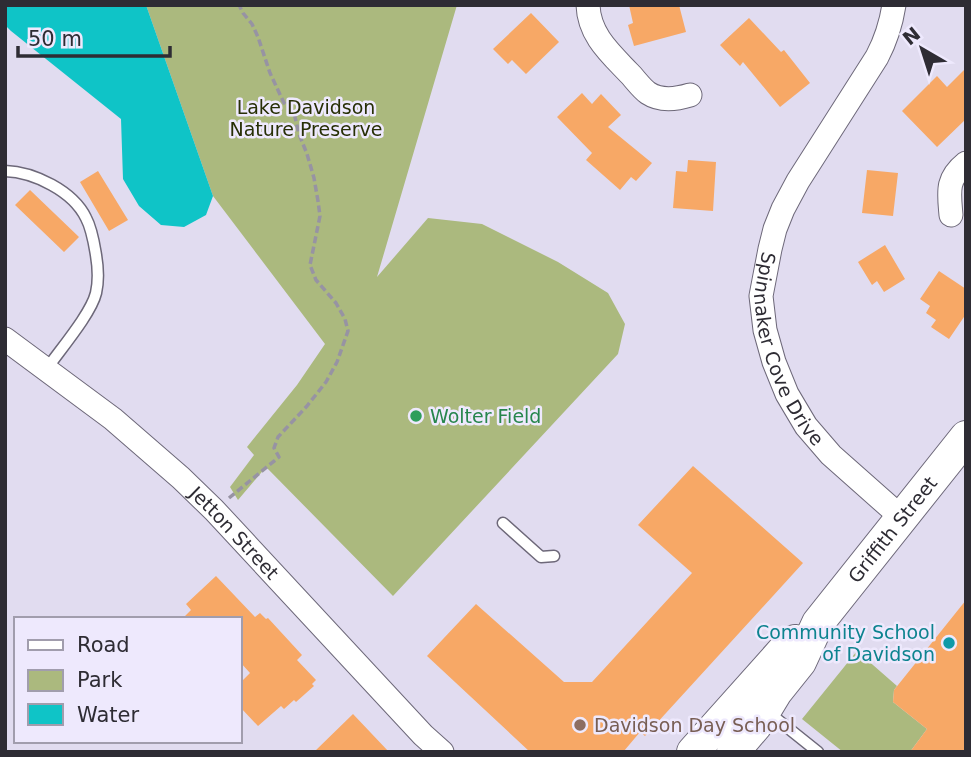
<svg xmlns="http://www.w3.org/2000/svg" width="971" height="757" viewBox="0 0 971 757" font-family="'DejaVu Sans',sans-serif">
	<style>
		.green { fill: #abb97e }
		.water { fill: #0fc4c7 }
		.building { fill: #f7a866 }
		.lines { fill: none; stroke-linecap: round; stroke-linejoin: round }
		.lane-casing { stroke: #6d6879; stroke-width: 13 }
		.street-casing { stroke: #6d6879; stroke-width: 25 }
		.secondary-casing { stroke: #6d6879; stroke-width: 34 }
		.path { stroke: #9793a3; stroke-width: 3.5; stroke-dasharray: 7 3.5; stroke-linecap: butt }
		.lane { stroke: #fff; stroke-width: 10 }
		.street { stroke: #fff; stroke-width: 23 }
		.secondary { stroke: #fff; stroke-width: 32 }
		.leisure-dot { fill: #2e9e5b; stroke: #eee9fd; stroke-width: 2.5 }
		.culture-dot { fill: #0f9aa8; stroke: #eee9fd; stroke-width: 2.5 }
		.education-dot { fill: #8d6e63; stroke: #eee9fd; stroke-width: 2.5 }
		.labels { text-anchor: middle; stroke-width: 5; stroke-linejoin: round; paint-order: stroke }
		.park-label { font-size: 19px; fill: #272f05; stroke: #eee9fd }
		.street-label { font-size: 19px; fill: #2e2c34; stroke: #eee9fd }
		.leisure-label { font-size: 19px; fill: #27864d; stroke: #eee9fd; text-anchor: start }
		.culture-label { font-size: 19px; fill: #0d838f; stroke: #eee9fd; text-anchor: end }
		.education-label { font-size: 19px; fill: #785e54; stroke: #eee9fd; text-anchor: start }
	</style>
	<rect width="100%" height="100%" fill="#e1dcf0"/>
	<path class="green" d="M146 5H457L377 277 428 218 482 224 558 262 608 293 625 324 618 354 393 596 266 467 238 500 230 487 254 455 247 447 297 385 325 344 213 196Z
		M857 651 897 686 894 690 893 702 927 729 910 752H843L802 719Z"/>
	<path class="water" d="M5 5H146L213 196 206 215 184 227 161 225 139 206 123 179 121 119 11 31 5 25Z"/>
	<path class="building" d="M629 5H679L686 32 634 46 628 25 633 23Z
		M531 13 559 42 526 74 512 60 508 64 493 49Z
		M749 18 781 52 784 50 810 83 780 107 743 62 740 66 720 45Z
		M966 68V119L937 147 902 111 937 76 947 87Z
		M582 93 592 104 601 94 621 115 608 127 652 163 636 181 631 177 620 190 586 160 592 153 557 117Z
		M688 160 716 162 713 211 673 208 676 171 687 172Z
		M867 170 898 173 893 216 862 213Z
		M98 171 128 220 109 231 80 182Z
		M30 190 79 237 64 252 15 205Z
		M885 245 905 279 884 292 877 281 872 285 858 262Z
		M939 271 966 289V314L949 339 931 327 936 320 926 313 930 306 920 299Z
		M693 466 803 563 645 736 640 732 624 751 530 752 427 656 476 604 564 682H592L692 573 638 525Z
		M216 576 255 617 260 613 266 619 268 618 302 655 297 660 316 680 312 684 314 686 296 702 294 700 284 709 281 706 258 726 240 707V683L250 673 240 662V619H182L191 610 186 604Z
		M966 600V752H910L927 729 893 702 894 690Z
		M353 714 389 752H314Z"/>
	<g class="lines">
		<defs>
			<path id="lane" d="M5 171C34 172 73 191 86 218 92 229 94 243 96 255 98 267 99 280 96 293 91 314 59 351 46 370
				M503 523 541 557 554 556
				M768 712 818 752"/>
			<g id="street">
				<path d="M588 5C589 35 610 53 629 73 635 79 641 88 648 93 660 101 677 99 690 95"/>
				<path id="s1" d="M894 5C891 24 886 40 877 57L798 181 783 209 775 229 770 249 761 296 765 330 774 362 787 394 806 426 831 455 901 517"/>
				<path d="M951 215C949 192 946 179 966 163"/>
				<path id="s2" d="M5 339 113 419 181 478 214 510 423 735 442 752"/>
			</g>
			<g id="secondary">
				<path d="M693 752 784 650 795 641"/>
				<path id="s3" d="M733 752 756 725 776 692 800 662 818 623 966 437"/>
			</g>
		</defs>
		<use href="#lane" class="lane-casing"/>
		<use href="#street" class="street-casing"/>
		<use href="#secondary" class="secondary-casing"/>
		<path class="path" d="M229 498 279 457 274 448 278 437 307 406 326 382 337 362 348 331 345 319 336 303 316 280 310 265 320 216 318 201 314 178 307 154 299 134 294 113 284 103 270 73 258 37 252 24 243 13 239 5"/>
		<use href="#lane" class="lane"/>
		<use href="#street" class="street"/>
		<use href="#secondary" class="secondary"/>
	</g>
	<circle class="leisure-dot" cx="416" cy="416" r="7"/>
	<circle class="culture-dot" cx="949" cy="643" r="7"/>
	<circle class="education-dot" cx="580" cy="725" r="7"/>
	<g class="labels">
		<g class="park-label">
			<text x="306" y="114">Lake Davidson<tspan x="306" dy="22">Nature Preserve</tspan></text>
		</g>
		<g class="street-label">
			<text dy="7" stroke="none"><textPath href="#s1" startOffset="382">Spinnaker Cove Drive</textPath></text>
			<text dy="7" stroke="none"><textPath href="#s3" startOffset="275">Griffith Street</textPath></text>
			<text dy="7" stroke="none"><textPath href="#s2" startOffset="301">Jetton Street</textPath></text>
		</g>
		<g class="leisure-label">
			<text x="430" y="423">Wolter Field</text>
		</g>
		<g class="culture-label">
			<text x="935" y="639">Community School<tspan x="935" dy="22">of Davidson</tspan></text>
		</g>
		<g class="education-label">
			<text x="594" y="732">Davidson Day School</text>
		</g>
	</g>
	<rect width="971" height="757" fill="none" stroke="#2e2c34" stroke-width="14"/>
	<rect x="14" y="617" width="228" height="126" fill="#eee9fd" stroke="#a19dad" stroke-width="2"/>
	<rect x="28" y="640" width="35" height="10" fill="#ffffff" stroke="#a19dad" stroke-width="2"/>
	<text x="77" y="652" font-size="21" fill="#2e2c34">Road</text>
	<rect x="28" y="670" width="35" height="21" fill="#abb97e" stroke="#a19dad" stroke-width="2"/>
	<text x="77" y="687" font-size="21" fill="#2e2c34">Park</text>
	<rect x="28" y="704" width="35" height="21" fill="#0fc4c7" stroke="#a19dad" stroke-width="2"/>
	<text x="77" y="722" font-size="21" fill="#2e2c34">Water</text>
	<g transform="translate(922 49) rotate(321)" stroke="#eee9fd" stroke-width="5" paint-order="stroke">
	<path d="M0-5L12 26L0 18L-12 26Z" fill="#2e2c34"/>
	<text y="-10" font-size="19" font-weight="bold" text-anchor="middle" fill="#2e2c34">N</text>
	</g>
	<path d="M18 46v10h152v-10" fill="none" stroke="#2e2c34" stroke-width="3.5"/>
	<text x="28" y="46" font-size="21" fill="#2e2c34" stroke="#eee9fd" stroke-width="5" paint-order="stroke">50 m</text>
</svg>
